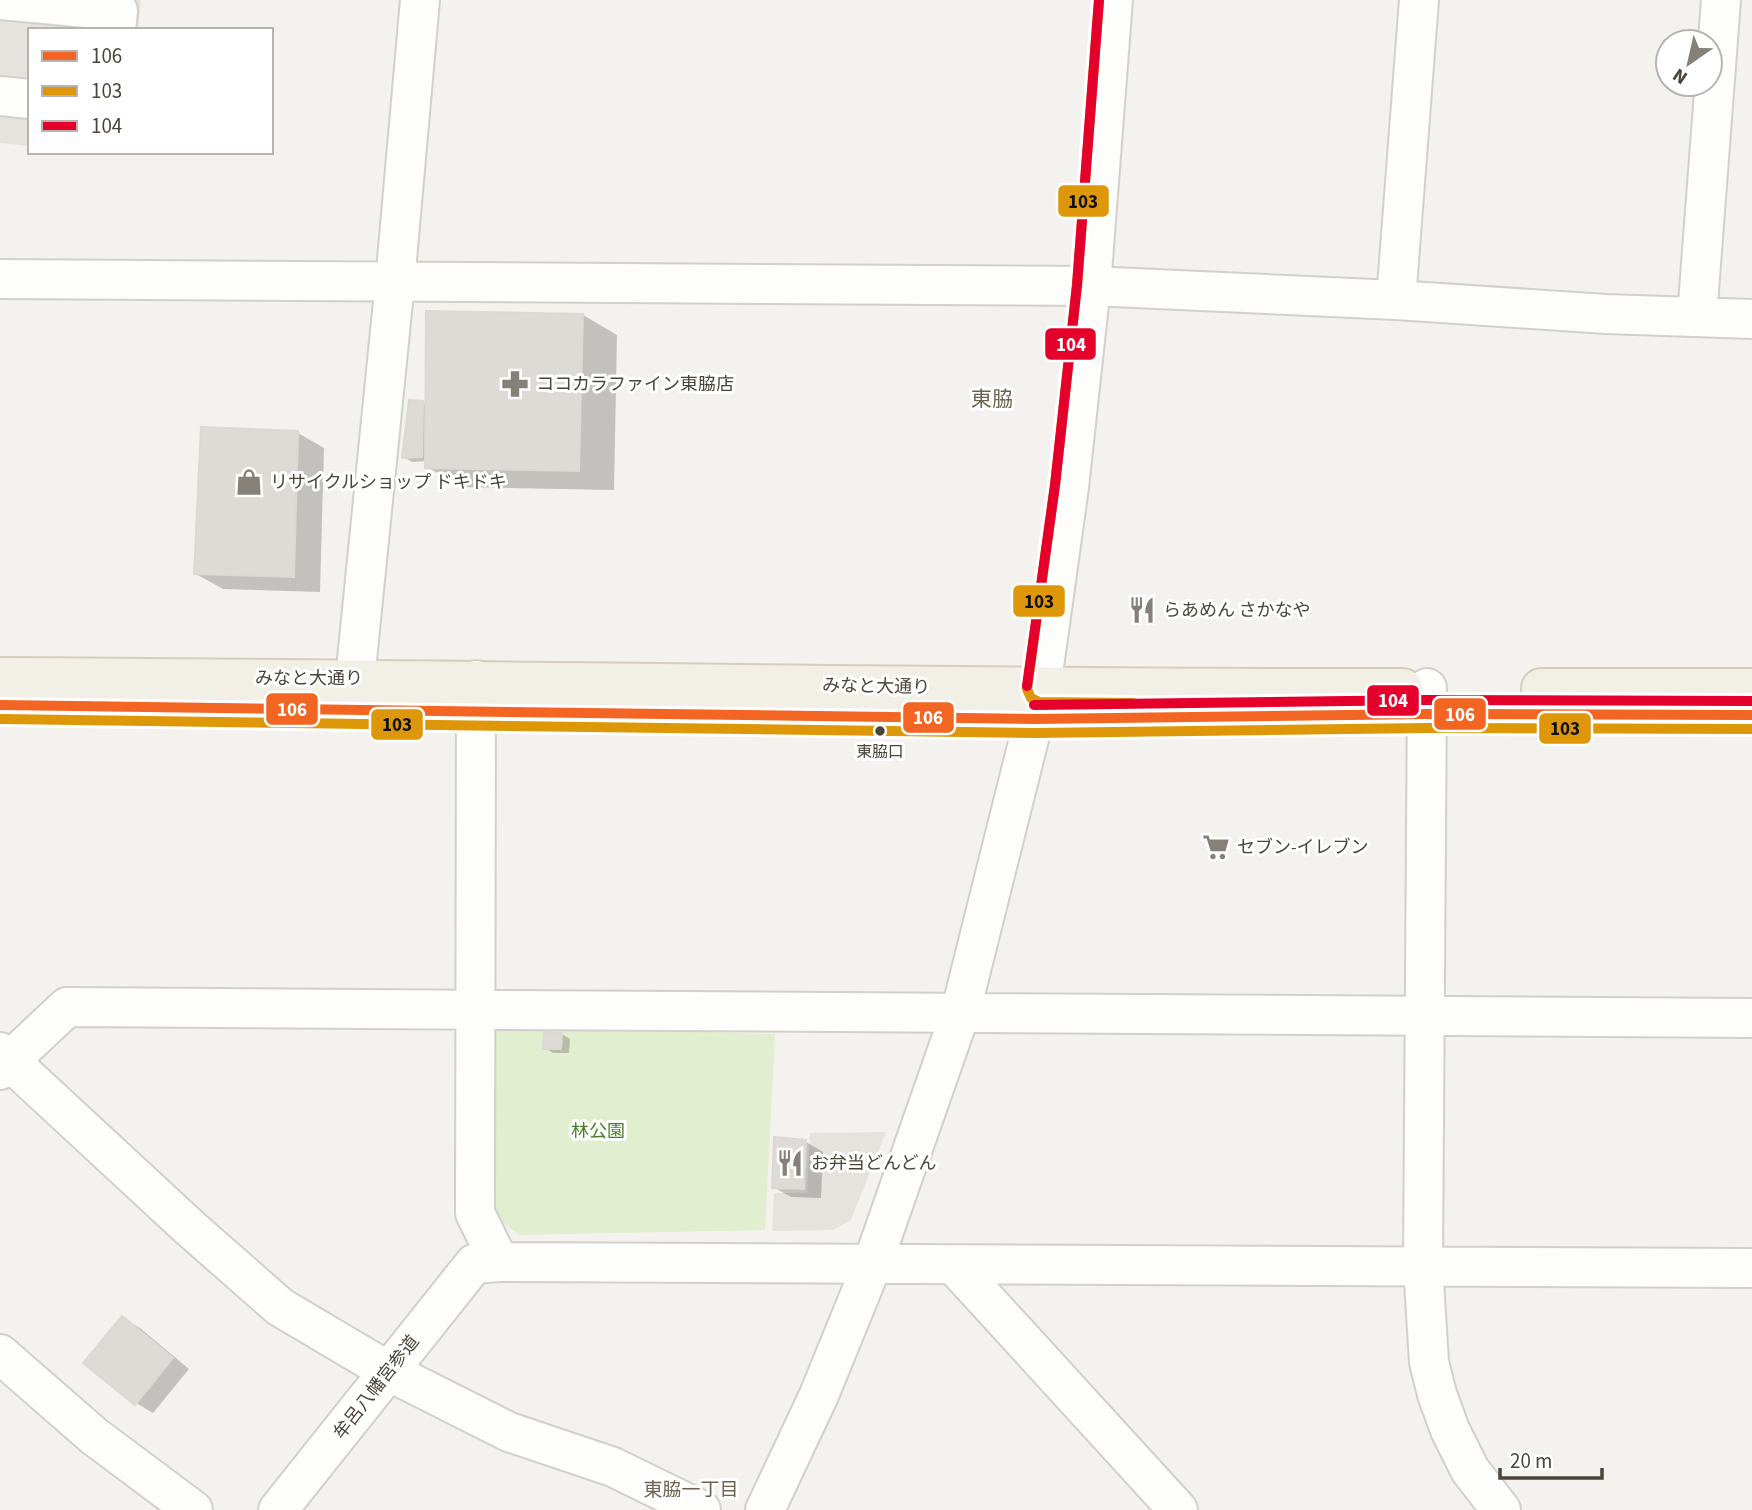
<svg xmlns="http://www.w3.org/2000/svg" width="1752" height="1510" viewBox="0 0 1752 1510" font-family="'Source Sans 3','Noto Sans JP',sans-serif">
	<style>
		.green { fill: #e1eecf }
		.parking { fill: #e6e3df }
		.shadow { fill: #0003 }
		.building { fill: #dedbd6; stroke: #dcd9d4; stroke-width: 2 }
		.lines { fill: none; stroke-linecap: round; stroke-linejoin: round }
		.minor-casing { stroke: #d2d0cb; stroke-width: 42 }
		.major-casing { stroke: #d6cebb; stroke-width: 42 }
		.minor { stroke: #fdfdfc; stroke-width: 38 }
		.major { stroke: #f2efe6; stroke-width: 38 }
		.bus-1-casing { stroke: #fff; stroke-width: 16 }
		.bus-2-casing { stroke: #fff; stroke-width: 16 }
		.bus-3-casing { stroke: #fff; stroke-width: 16 }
		.bus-1 { stroke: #f26522; stroke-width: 10 }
		.bus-2 { stroke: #dd9709; stroke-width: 10 }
		.bus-3 { stroke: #e4002b; stroke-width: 10 }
		.bus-dot { fill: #4b4439; stroke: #fff; stroke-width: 2.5 }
		.labels { text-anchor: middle; stroke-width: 6; stroke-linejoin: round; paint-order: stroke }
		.bus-label { font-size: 16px; fill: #4b4439; stroke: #fff }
		.poi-label { font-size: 18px; fill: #4b4439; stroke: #fff; text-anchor: start }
		.street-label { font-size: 18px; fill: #4b4439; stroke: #fff }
		.park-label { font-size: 18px; fill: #4a7f2a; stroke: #fff }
		.neighbourhood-label { font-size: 19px; fill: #6e6250; stroke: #fff }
		.quarter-label { font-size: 21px; fill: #6e6250; stroke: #fff }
		.line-badge { stroke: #fff; stroke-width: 2.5 }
		.badge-label { font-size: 19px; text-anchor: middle; font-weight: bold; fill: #fff }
		.pale-badge-label { font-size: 19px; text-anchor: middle; font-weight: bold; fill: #111 }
	</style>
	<rect width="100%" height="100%" fill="#f4f2ee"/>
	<path class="green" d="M494 1025 775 1034 765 1230 519 1235 496 1218Z"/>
	<path class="parking" d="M0 0H141L138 30H30V146L0 143Z
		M886 1132 851 1220 833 1230 772 1231 774 1193H807L810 1133Z"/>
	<path class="shadow" d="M583 315 617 335 614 490 462 487 427 467V461L412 462 404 457 422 402 427 405Z
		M298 433 324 448 320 592 223 589 196 574Z
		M562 1034 570 1039 569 1053H553L545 1048Z
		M806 1142 823 1152 821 1198 791 1197 773 1187Z
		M122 1318 140 1328 189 1369 153 1413 136 1403Z"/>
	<path class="building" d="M426 311 583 314 579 471 425 468Z
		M409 400 423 401 422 457 402 458Z
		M201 427 298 431 294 577 194 574Z
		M544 1032 562 1033 561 1049H543Z
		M774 1137 806 1140 804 1189 772 1188Z
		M122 1316 173 1358 135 1405 83 1363Z"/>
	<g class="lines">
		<defs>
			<path id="minor" d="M0 0 118 11 116 30
				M0 96 30 99
				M0 279 1091 286 1396 300 1606 314 1752 319
				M1396 300 1419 0
				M1697 317 1721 0
				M1427 688 1423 1266 1429 1362 1437 1394 1450 1430 1470 1470 1501 1510
				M352 709 395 282 420 0
				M0 1052 189 1227 280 1307 388 1371 509 1432 613 1467 701 1510
				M0 1070 67 1007 1752 1018
				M499 1262C916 1266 1334 1265 1752 1268
				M955 1266 1178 1510
				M0 1354 94 1436 193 1510
				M278 1510 474 1264 499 1262 475 1213 476 680
				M765 1510 819 1395 872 1265 960 1014 1034 719 1041 688 1069 487 1091 286 1113 0"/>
			<path id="major" d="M0 677C468 679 936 689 1403 688
				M1541 688H1752
				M0 705 1034 719 1427 714 1752 715"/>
		</defs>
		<use href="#minor" class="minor-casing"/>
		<use href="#major" class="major-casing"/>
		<use href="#minor" class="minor"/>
		<use href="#major" class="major"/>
		<defs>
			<path id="bus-1" d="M0 705 1034 719 1427 714 1752 715"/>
			<path id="bus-2" d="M1099 0 1077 285 1055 485 1027 689 1031 698 1039 702 1133 703
				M0 719 1034 733 1427 728 1752 729"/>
			<path id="bus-3" d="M1027 686 1055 485 1077 285 1099 0
				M1034 705 1427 700 1752 701"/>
		</defs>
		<use href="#bus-1" class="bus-1-casing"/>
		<use href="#bus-2" class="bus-2-casing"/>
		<use href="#bus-3" class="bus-3-casing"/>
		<use href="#bus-1" class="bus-1"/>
		<use href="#bus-2" class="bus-2"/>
		<use href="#bus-3" class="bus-3"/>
	</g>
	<defs>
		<symbol id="pharmacy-bare" viewBox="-9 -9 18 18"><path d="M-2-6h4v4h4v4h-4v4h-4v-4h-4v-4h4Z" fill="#868178" stroke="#fff" stroke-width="2.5" paint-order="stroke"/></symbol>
		<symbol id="shop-bare" viewBox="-9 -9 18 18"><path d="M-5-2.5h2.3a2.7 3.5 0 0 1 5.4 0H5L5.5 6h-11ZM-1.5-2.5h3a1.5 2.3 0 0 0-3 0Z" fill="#868178" stroke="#fff" stroke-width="2.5" paint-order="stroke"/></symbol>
		<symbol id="restaurant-bare" viewBox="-9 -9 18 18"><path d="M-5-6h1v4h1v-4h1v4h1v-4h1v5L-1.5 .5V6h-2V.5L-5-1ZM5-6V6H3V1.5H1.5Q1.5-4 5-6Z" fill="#868178" stroke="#fff" stroke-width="2.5" paint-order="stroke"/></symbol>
		<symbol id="supermarket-bare" viewBox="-9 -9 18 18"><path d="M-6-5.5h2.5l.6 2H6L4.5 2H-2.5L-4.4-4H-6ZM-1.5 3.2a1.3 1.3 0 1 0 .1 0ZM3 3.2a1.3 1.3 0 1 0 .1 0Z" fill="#868178" stroke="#fff" stroke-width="2.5" paint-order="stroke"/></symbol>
	</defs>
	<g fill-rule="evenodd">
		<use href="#pharmacy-bare" x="496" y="365" width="38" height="38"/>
		<use href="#shop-bare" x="230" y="463" width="38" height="38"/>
		<use href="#restaurant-bare" x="1123" y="591" width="38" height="38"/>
		<use href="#supermarket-bare" x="1197" y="828" width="38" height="38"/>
		<use href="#restaurant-bare" x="771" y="1144" width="38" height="38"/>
	</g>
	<circle class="bus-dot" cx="880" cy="731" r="6"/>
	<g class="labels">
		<g class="bus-label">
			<text x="880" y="757">東脇口</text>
		</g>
		<g class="poi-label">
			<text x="536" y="390">ココカラファイン東脇店</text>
			<text x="270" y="488">リサイクルショップ ドキドキ</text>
			<text x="1163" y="616">らあめん さかなや</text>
			<text x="1237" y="853">セブン-イレブン</text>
			<text x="811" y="1169">お弁当どんどん</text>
		</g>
		<g class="street-label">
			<text x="309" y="684">みなと大通り</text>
			<text transform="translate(876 686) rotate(1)" y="6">みなと大通り</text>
			<text transform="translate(376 1387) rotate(-52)" y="6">牟呂八幡宮参道</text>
		</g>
		<g class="park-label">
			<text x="598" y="1137">林公園</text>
		</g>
		<g class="neighbourhood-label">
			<text x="691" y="1496">東脇一丁目</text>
		</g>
		<g class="quarter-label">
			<text x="992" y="406">東脇</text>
		</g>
	</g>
	<g class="line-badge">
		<rect x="1057" y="184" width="53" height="34" rx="7" fill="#dd9709"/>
		<rect x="1044" y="327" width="53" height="34" rx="7" fill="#e4002b"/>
		<rect x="1012" y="584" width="54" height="34" rx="7" fill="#dd9709"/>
		<rect x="1366" y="684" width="54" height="33" rx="7" fill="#e4002b"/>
		<rect x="265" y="692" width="54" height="34" rx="7" fill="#f26522"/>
		<rect x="1433" y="697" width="54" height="34" rx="7" fill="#f26522"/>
		<rect x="902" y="701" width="53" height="33" rx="7" fill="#f26522"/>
		<rect x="370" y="708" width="54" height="33" rx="7" fill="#dd9709"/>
		<rect x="1538" y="712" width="54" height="33" rx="7" fill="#dd9709"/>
	</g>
	<g class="badge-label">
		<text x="1071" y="351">104</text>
		<text x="1393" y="707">104</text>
		<text x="292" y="716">106</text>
		<text x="1460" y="721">106</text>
		<text x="928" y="724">106</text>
	</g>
	<g class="pale-badge-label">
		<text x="1083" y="208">103</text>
		<text x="1039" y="608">103</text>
		<text x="397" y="731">103</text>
		<text x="1565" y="735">103</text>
	</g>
	<rect x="28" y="28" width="245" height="126" fill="#ffffff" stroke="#b7b4b0" stroke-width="2"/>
	<rect x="42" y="51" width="35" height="10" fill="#f26522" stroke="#b7b4b0" stroke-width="2"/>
	<text x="91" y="63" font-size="21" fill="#4b4439">106</text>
	<rect x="42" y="86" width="35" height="10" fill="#dd9709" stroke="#b7b4b0" stroke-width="2"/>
	<text x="91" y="98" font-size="21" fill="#4b4439">103</text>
	<rect x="42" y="121" width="35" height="10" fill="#e4002b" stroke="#b7b4b0" stroke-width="2"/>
	<text x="91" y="133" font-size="21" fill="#4b4439">104</text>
	<g transform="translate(1689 63) rotate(214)"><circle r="33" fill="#ffffff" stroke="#b7b4b0" stroke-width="2"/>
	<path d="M0-5L12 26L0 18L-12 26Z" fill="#868178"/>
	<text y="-10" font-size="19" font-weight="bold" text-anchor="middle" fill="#4b4439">N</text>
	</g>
	<path d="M1500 1468v10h102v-10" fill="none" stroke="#4b4439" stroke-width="3.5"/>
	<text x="1510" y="1468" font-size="21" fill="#4b4439" stroke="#ffffff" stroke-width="5" paint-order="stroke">20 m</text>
</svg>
